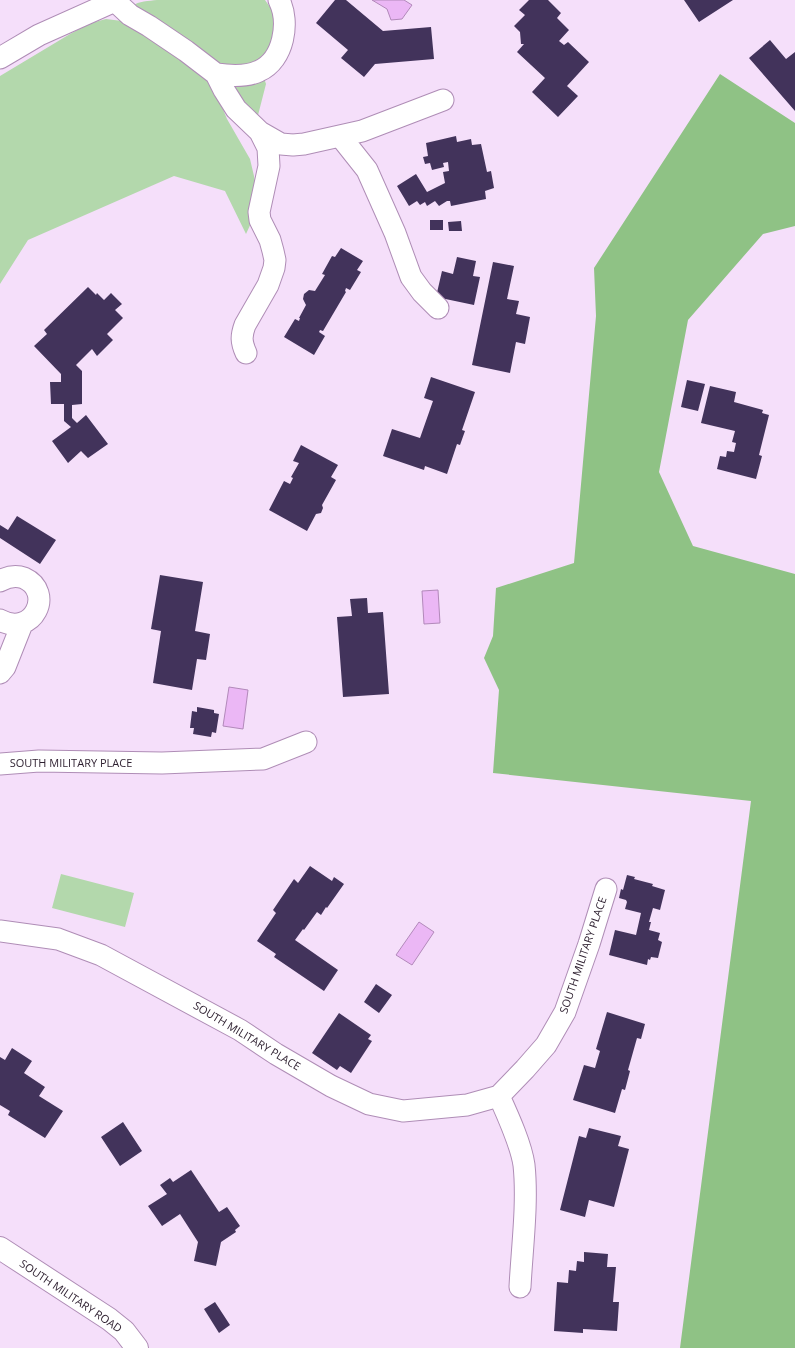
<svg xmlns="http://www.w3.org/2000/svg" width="795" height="1348" viewBox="0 0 795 1348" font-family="'Open Sans',sans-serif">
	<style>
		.green { fill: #b3d8ac }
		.forest { fill: #8fc285 }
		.water { fill: #ebb7f5; stroke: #b289ba }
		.building { fill: #42335b }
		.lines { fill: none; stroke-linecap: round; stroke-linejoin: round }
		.minor-casing { stroke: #af8db6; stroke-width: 23 }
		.tertiary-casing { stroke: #af8db6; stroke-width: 24 }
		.minor { stroke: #fff; stroke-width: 21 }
		.tertiary { stroke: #fff; stroke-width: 22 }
		.labels { text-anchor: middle; stroke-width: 4; stroke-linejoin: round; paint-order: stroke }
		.street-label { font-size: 11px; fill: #2d1f2f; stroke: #fff }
	</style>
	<rect width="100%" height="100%" fill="#f5dffa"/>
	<path class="green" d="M157 0H265L272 10 275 17 273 44 259 62 228 69 133 6C138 1 149 1 157 0Z
		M106 19 122 21 203 73 215 90 227 119 250 159 254 176 257 192 252 221 246 234 225 191 174 176 28 240 0 284V76L70 34 91 23Z
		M262 80 265 81 266 84 256 123 232 86Z
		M61 874 134 893 125 927 52 908Z"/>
	<path class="forest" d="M720 74 795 123V226L763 234 688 320 659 472 693 546 795 574V1348H680L751 801 493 773 499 690 484 658 493 636 496 588 574 563 596 316 594 268Z"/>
	<path class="water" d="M372 0H404L412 5 402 19 391 20 387 9Z
		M438 590 440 623 424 624 422 591Z
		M229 687 248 690 243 729 223 726Z
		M419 922 434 932 412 965 396 955Z"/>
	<path class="building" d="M335 0H346L383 31 431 27 434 59 375 64 364 77 341 58 348 50 316 23Z
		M529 0H548L561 13 557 18 569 30 559 41 564 45 568 42 589 62 567 86 578 96 558 117 532 92 545 78 517 52 524 44H521L520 32 514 26 525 15 519 10Z
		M684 0H733L699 22Z
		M770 40 786 59 795 52V111L749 58Z
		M456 136 457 142 471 139 472 145 481 144 487 172 491 171 494 188 485 191 486 199 451 206 450 201H447L439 206 435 201 427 206 425 202 420 205 417 201 409 206 397 186 416 174 427 192 445 183 443 172 449 171 448 162 443 163 444 167 432 170 430 163 425 164 423 157 428 156 426 143Z
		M430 220H443V230H430Z
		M461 221 462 231H449L448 222Z
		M341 248 363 261 357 270 361 272 350 290 346 288 345 291 346 292 323 331 320 330 319 332 325 336 314 355 284 337 295 319 299 321 300 318H299L306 305 303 299 304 294 309 290 315 291 325 275 322 274 332 256 335 257Z
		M457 257 476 261 473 276 480 277 474 305 436 297 442 271 453 274Z
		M493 262 514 266 507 299 519 301 516 314 530 317 525 344 516 342 510 373 472 365Z
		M88 287 96 295 97 293 104 300 111 293 122 304 115 310 123 318 107 334 113 340 97 356 92 349 76 365 82 371V404L72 405V418L77 423 86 415 108 444 88 458 81 451 68 463 52 441 71 427 64 421V404H51L50 382H61V374L34 346 47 334 44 330Z
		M431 377 475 392 462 430 465 431 460 445 457 444 447 474 425 466 424 470 383 456 392 429 420 438 433 401 424 398Z
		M687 380 705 384 698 411 681 407Z
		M710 386 736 392 734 402 763 410 762 413 769 415 759 455 762 456 756 479 717 469 720 456 726 457 727 451 734 452 736 443 732 442 735 431 701 423Z
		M301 445 338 465 331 477 336 480 322 505 323 508 321 513 316 514 307 531 269 510 284 481 290 484 293 478 291 477 299 463 293 461Z
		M17 516 56 540 40 564 0 538V525L8 530Z
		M160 575 203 582 195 631 210 634 206 660 197 659 192 690 153 683 161 631 151 629Z
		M367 598 368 613 383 612 389 694 343 697 337 617 352 616 350 599Z
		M197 707 214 710V713L219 714 216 733 212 732 211 737 193 734 194 728H190L192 711 197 712Z
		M310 866 332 881 334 877 344 884 327 908 326 907 321 915 317 912 304 930 303 929 295 940 338 970 324 991 274 957 276 954 257 941 276 913 273 910 294 879 298 883Z
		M627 875 635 877 634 879 653 884 652 886 665 890 660 910 653 908 649 922H651L649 930 660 933 658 940 662 942 658 958 651 957 650 960 648 959 647 965 609 955 615 930 636 935 641 913 625 909 627 902 626 900 619 898 621 889 623 890Z
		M376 984 392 995 379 1013 364 1002Z
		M607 1012 645 1024 641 1039 637 1038 628 1070 630 1071 625 1090 622 1089 615 1113 573 1100 584 1065 595 1068 600 1051 596 1049Z
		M339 1013 371 1035 368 1039 372 1041 351 1073 340 1066 337 1070 312 1053Z
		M12 1048 32 1061 24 1073 45 1087 39 1096 63 1111 45 1138 8 1115 10 1111 0 1105V1057L5 1060Z
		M123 1122 142 1151 120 1166 101 1137Z
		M589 1128 621 1136 618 1146 629 1149 614 1207 589 1200 585 1217 560 1210 579 1136 586 1138Z
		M191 1170 219 1212 227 1207 240 1226 235 1230 236 1232 221 1242 216 1266 194 1261 198 1242 180 1214 162 1226 148 1206 167 1194 160 1185 170 1178 173 1182Z
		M584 1252 608 1254 607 1267H616L613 1302H619L617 1331 583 1329V1333L554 1331 557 1282 568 1283 569 1270 576 1271 577 1261 584 1262Z
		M215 1302 230 1325 219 1333 204 1309Z"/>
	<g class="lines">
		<defs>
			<path id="minor" d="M116 0 115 1 130 15 149 26 186 51 216 74 224 90 236 109 260 132 268 148 269 166 259 212 260 220 270 240 273 251 275 260 274 268 268 285 245 325C241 336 241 342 246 353
				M0 58 39 35 115 1
				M216 74C230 76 247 77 259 71 284 60 290 22 279 0
				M260 132 281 144 293 145 304 144 362 131 443 100
				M340 136 367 170 395 233 411 277 422 292 438 308
				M0 581C7 577 16 575 24 578 55 592 33 638 0 620
				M0 673 5 667 22 624
				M0 764 39 761 162 763 263 759 306 742
				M0 931 58 939 101 955 240 1030 276 1054 331 1086 369 1104 403 1111 467 1105 499 1096 525 1069 546 1045 565 1012 589 944 606 889
				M499 1096C508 1116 521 1144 524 1165 528 1203 522 1248 520 1287"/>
			<path id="tertiary" d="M0 1248 109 1319 124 1331 137 1348"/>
		</defs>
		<use href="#minor" class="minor-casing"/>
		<use href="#tertiary" class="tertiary-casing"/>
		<use href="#minor" class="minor"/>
		<use href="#tertiary" class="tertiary"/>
	</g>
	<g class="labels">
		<g class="street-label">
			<text x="71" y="767">SOUTH MILITARY PLACE</text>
			<text transform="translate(583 955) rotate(-71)" y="4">SOUTH MILITARY PLACE</text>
			<text transform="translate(247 1036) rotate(31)" y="4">SOUTH MILITARY PLACE</text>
			<text transform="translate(71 1296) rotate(34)" y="4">SOUTH MILITARY ROAD</text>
		</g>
	</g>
</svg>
